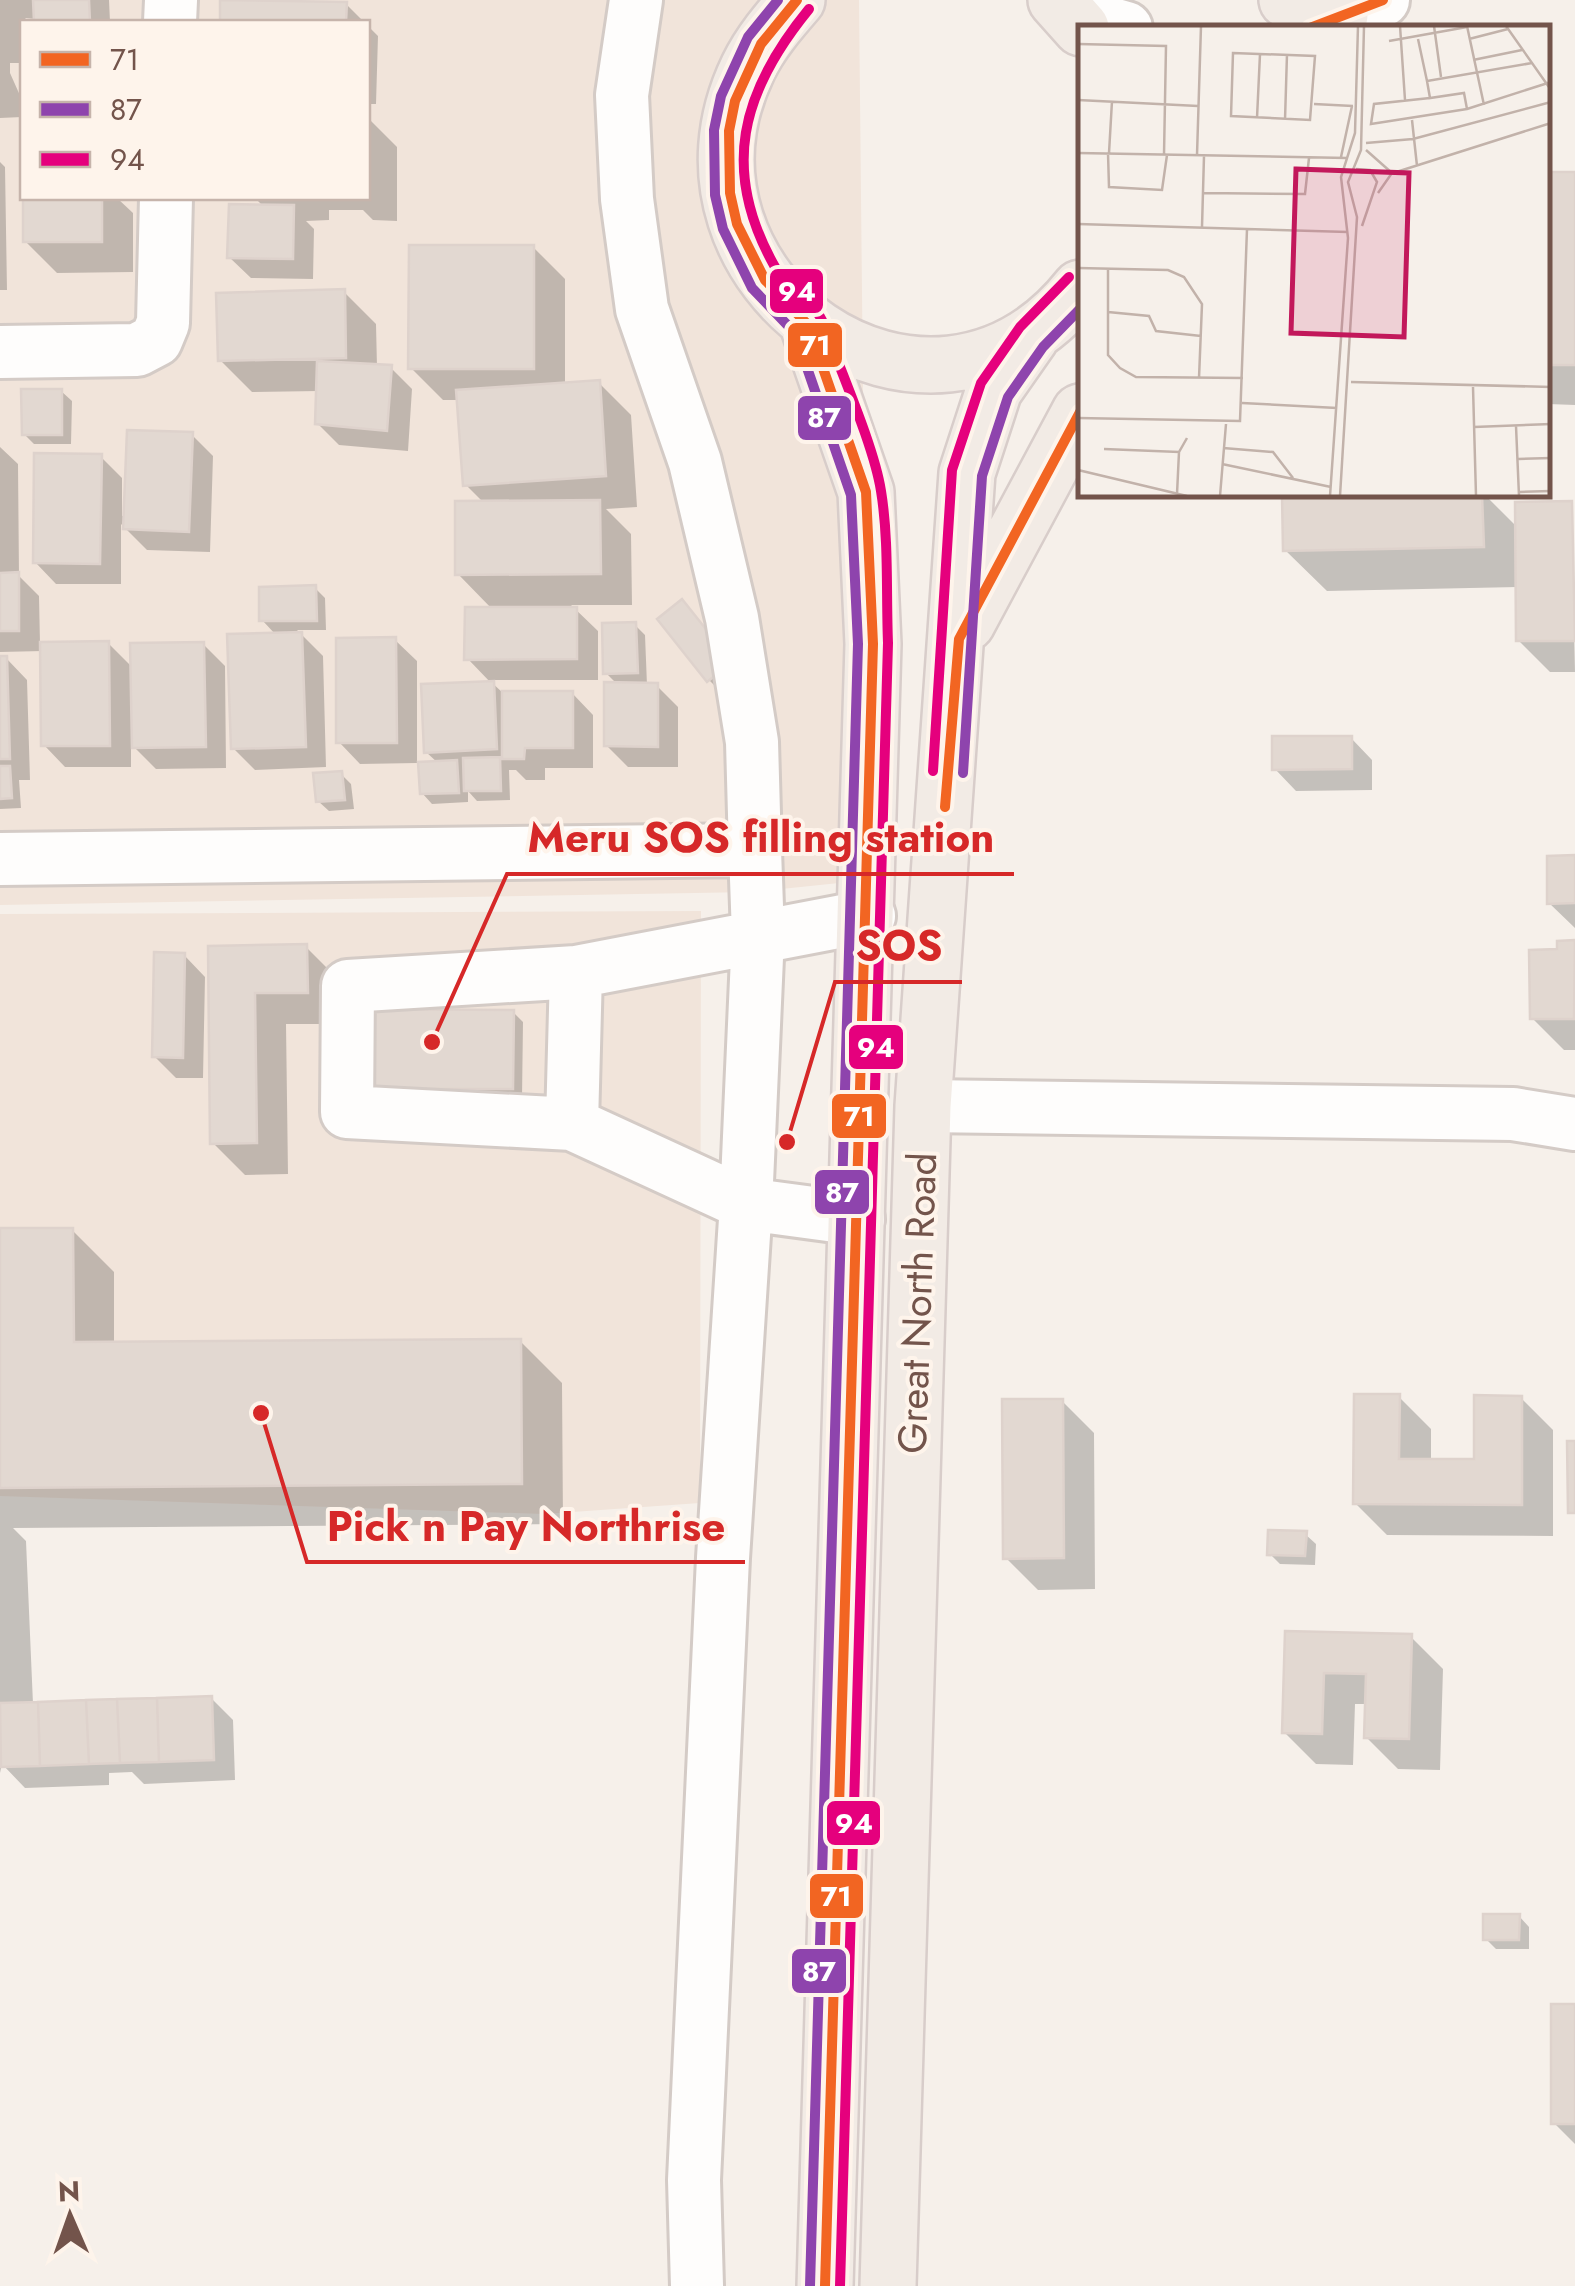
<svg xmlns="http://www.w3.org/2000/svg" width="1575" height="2286" viewBox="0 0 1575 2286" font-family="Jost,sans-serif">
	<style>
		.residential { fill: #f1e4da; fill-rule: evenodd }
		.shadow { fill: #0003 }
		.building { fill: #e2d8d1; stroke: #ded2cc; stroke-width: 2.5 }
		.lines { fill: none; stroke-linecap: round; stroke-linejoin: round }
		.minor-casing { stroke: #d4cbc6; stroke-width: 58 }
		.major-casing { stroke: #d8cdca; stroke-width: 60 }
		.minor { stroke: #fefdfc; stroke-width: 52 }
		.major { stroke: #f2ebe5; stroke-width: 55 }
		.bus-1-casing { stroke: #fef4eb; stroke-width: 18 }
		.bus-2-casing { stroke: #fef4eb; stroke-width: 18 }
		.bus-3-casing { stroke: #fef4eb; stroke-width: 18 }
		.bus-1 { stroke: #f26522; stroke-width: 10 }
		.bus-2 { stroke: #8e44ad; stroke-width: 10 }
		.bus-3 { stroke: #e5007d; stroke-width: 10 }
		.labels { text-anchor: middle; stroke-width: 8; stroke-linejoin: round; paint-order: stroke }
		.street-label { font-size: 40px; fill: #73544b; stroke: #fef4eb }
		.inset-road { fill: none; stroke: #c2b2aa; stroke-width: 2.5 }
		.view { fill: #c2185b; fill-opacity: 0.15; stroke: #c2185b; stroke-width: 5 }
		.inset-edge { fill: none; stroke: #73544b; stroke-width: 5 }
		.leader { fill: none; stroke: #d62828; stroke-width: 4 }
		.callout-dot { fill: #d62828; stroke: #fef4eb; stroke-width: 4 }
		.callout-label { font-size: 42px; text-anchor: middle; font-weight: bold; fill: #d62828; stroke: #fef4eb; stroke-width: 8; stroke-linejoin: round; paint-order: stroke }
		.line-badge { stroke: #fef4eb; stroke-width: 4 }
		.badge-label { font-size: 28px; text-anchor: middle; font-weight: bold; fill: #fff }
	</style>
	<rect width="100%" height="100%" fill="#f6f0ea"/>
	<path class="residential" d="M0 0H859L868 880 752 892 0 905ZM22 22H368V198H22Z
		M701 911 700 1503 544 1514 0 1496V914Z"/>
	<path class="shadow" d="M0 0H109L110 22H36V19L26 18 22 22V63H10V73L22 100V117L0 118Z
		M230 0 346 4 364 22H222V2L233 3Z
		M368 26 378 36 376 104H368Z
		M368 118 397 147V221L373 220 363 210H329V220L306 221 314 229 313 279 251 278 229 257 264 207 255 198H368Z
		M0 162 5 167 7 290H0Z
		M1548 174 1575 175V405L1548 404Z
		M25 198H117L133 213V272L57 273 25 241Z
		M533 247 565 279V385L599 383 631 415 637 507 606 509 631 534 632 605H571L598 631V680H489L503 693H572L593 715V768H545V780H526L516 770H509L510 800 477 801 468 791V802L432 804 422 793 438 763 426 752 492 684 467 658 493 610 458 574 484 503 466 485 460 400H443L411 368Z
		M344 292 376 324 377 367 391 368 412 389 408 451 339 445 317 423 319 391 252 392 220 360Z
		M61 391 72 401 71 444H34L24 434Z
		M192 435 213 456 210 552 147 550 121 524V584H56L35 562 100 456 122 478V516H126Z
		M0 447 18 464 19 576 39 596 40 644 108 643 133 668 203 644 225 666 226 768 156 769 131 744V767H65L44 745 43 651 0 652Z
		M1284 495H1485L1518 528 1571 504 1575 672H1550L1518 640V587L1327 591 1285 550Z
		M315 588 325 598 326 630H297L323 656 326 767 255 770 233 748 276 635 262 620Z
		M682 602 752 684 730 701 709 680Z
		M635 625 645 635 647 685H656L678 707V767H628L606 745 618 685 606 673Z
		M395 640 417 661V763L360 764 339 742Z
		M0 658H6L27 680 30 780H19L21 808 0 809Z
		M1351 738 1372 760V790L1296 791 1275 769Z
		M341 774 351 784 354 809 329 811 318 801Z
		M1575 858V928L1549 903Z
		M1559 943H1575V1050H1564L1532 1018Z
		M306 947 338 979 339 1024H286L288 1174 245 1175 213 1143 210 949Z
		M184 955 205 977 203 1078H176L154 1056Z
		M513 1012 523 1022 522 1098H373Z
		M0 1230H72L114 1272V1344L520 1341 562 1383 563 1524 13 1528 26 1541 33 1704 211 1698 233 1720 235 1780 144 1784 132 1772 109 1773V1785L25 1788 2 1764 0 1773Z
		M1399 1397 1431 1429V1462H1476L1521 1398 1553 1430V1536L1387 1535 1355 1503Z
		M1062 1401 1094 1433 1095 1589 1038 1590 1006 1558Z
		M1305 1534 1316 1544 1315 1565 1280 1564 1270 1554Z
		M1287 1633 1411 1637 1443 1669 1440 1770 1398 1769 1366 1737 1368 1704H1355L1353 1765 1316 1764 1284 1732Z
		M1519 1916 1529 1927V1949H1496L1486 1939Z
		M1575 2006V2144L1554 2123Z"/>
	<path class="building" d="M33 0H89L90 22H34Z
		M220 0 347 2 346 22H220Z
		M1548 172H1575V365H1548Z
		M23 198H102V242H23Z
		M229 204 294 205 293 259 227 258Z
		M409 245H534V369H408Z
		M345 289 346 358 218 361 216 293Z
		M317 361 392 365 387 431 315 424Z
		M600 380 606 476 463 486 456 390Z
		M21 389H62V435H22Z
		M127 430 193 432 189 532 123 529Z
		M34 453 102 454 100 564 33 563Z
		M1282 495H1482L1484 547 1283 551Z
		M600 500 601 574 455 575V501Z
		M1572 501 1575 641H1516L1515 502Z
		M19 572V631H0V573Z
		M316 585 317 621H259V587Z
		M682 599 732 662 707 682 657 619Z
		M465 607H577V659L464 660Z
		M636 622 638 673 603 674 602 623Z
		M302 632 306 747 231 749 227 634Z
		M396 637 397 743H336V638Z
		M109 641 110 746H41L40 642Z
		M204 642 206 747 132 748 130 643Z
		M0 656H7L10 759H0Z
		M494 681 497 749 424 753 421 684Z
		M604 682 658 683V747L604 746Z
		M502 691H573V748H525L524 759H502Z
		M1272 736H1352V769L1272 770Z
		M500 757 501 791H464L463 758Z
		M457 760 459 793 420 794 418 762Z
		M0 766H10L12 798 0 799Z
		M342 771 345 800 316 802 313 773Z
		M1575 855V903L1547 904V856Z
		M1575 940 1574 1019H1530L1529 950 1557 949V941Z
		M307 944 308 993H255L257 1143 210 1144 208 946Z
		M154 952 185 953 183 1058 152 1057Z
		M361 1009 514 1010 513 1089H361Z
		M0 1228H73L74 1342 521 1339 522 1484 0 1488Z
		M1354 1394H1400L1399 1459H1474V1395L1522 1396V1505L1353 1504Z
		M1002 1399H1063L1064 1558 1003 1559Z
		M1567 1441H1575V1513H1568Z
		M1268 1530 1307 1531 1305 1556 1267 1555Z
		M1285 1631 1412 1634 1409 1739 1364 1738 1366 1674 1324 1673 1322 1734 1282 1733Z
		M212 1696 214 1760 159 1762 157 1698Z
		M157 1698 159 1762 120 1763 117 1699Z
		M117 1699 120 1763 89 1764 86 1700Z
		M86 1700 89 1764 40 1766 38 1702Z
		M38 1702 40 1766 1 1767 0 1703Z
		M1483 1914H1520L1519 1940H1483Z
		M1551 2004H1575V2124H1551Z"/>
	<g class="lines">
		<defs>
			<path id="minor" d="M636 0 622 95 627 199 642 309 695 462 732 618 752 742 755 850 758 935 746 1204 723 1558 694 2180 697 2286
				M1070 12 1126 28
				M170 22 171 0
				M1309 28 1383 0
				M0 352 137 350 156 340 163 323 166 198
				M0 859 755 850
				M923 1106 1513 1114 1575 1124
				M572 1124 576 972
				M858 1219 746 1204 572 1124 347 1112 348 986 576 972 869 916"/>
			<path id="major" d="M797 0C778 22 760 43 748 68 646 280 928 479 1080 288
				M1056 0 1081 28
				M1287 0 1340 15 1329 28
				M808 325 866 492 873 644 825 2286
				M967 623 1080 412
				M888 2286 923 1106 967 473 994 390 1031 337"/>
		</defs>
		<use href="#minor" class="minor-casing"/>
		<use href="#major" class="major-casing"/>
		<use href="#minor" class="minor"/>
		<use href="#major" class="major"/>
		<defs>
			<path id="bus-1" d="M797 0 761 44 735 101 729 131 730 193 737 224 765 280 808 325 866 492 873 644 825 2286
				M1310 28 1383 0
				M945 807 959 639 1080 412"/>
			<path id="bus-2" d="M778 0 748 37 721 96 714 130 715 195 723 229 752 288 795 333 851 495 858 644 810 2286
				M963 773 982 476 1008 397 1043 347 1080 309"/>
			<path id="bus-3" d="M809 9C741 92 720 170 775 267 788 289 815 301 824 325 840 370 874 446 881 491 889 540 886 594 888 643L840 2286
				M933 771 952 470 981 383 1020 327 1069 277"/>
		</defs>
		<use href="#bus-1" class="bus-1-casing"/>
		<use href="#bus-2" class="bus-2-casing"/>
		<use href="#bus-3" class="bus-3-casing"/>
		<use href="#bus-1" class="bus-1"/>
		<use href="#bus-2" class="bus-2"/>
		<use href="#bus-3" class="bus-3"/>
	</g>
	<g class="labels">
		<g class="street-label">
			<text transform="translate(917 1303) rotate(-88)" y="14">Great North Road</text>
		</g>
	</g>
	<g transform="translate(1078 25)">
		<rect width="472" height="472" fill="#f6f0ea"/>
		<path class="inset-road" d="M322 1 327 75M356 1 363 52M389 1 406 80M428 1 473 65M340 14 349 56M391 14 430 4M311 16 389 2M0 19 88 21 86 130M155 28 237 31 232 95 153 91ZM395 35 444 25M352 73 296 79 293 99 389 84 473 57M0 75 120 81M236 79 275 81M389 84 386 68 352 73 349 56 454 38M179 93 182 29M207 95 209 29M334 95 339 141M288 118 335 114 473 77M288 125 314 148 300 168M0 128 269 133M30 128 31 162 84 165 89 130M31 128 34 76M119 130 123 1M263 132 274 81M278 144 292 145 299 157 284 201M312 149 473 98M125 168 227 169 231 133M0 199 270 207M124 202 126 131M0 243 90 245 106 252 124 279 121 353M30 244V330L42 343 58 352 165 353M30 287 71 291 78 306 123 311M273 357 473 362M395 362 398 471M164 378 259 383M0 393 162 396 169 204M438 401 441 471M396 402 473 399M145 423 195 427 215 453M26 424 101 427 109 413M440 434 473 433M144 439 253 462M0 445 109 471M441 467 473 466M99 469 101 427M142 471 148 399M252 471 270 213 263 152 277 108 280 1M262 471 279 192 270 157 283 125 286 1"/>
		<path class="view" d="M218 144 331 148 326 312 213 308Z"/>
		<rect width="472" height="472" class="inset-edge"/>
	</g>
	<path class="leader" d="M432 1042L507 874H1014M787 1142L835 982H962M261 1413L307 1562H745"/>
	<g class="callout-dot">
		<circle cx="432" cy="1042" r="10"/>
		<circle cx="787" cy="1142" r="10"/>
		<circle cx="261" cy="1413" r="10"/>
	</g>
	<g class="callout-label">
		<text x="761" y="852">Meru SOS filling station</text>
		<text x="899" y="960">SOS</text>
		<text x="526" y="1541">Pick n Pay Northrise</text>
	</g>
	<g class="line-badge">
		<rect x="768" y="267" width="57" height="48" rx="10" fill="#e5007d"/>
		<rect x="786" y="321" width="58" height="48" rx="10" fill="#f26522"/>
		<rect x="796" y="394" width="57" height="48" rx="10" fill="#8e44ad"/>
		<rect x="847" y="1023" width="58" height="48" rx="10" fill="#e5007d"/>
		<rect x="830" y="1092" width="58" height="48" rx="10" fill="#f26522"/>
		<rect x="813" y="1168" width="58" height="48" rx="10" fill="#8e44ad"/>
		<rect x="825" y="1799" width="57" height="48" rx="10" fill="#e5007d"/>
		<rect x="808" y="1872" width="57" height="48" rx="10" fill="#f26522"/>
		<rect x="790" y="1947" width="58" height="48" rx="10" fill="#8e44ad"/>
	</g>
	<g class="badge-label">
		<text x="797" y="301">94</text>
		<text x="815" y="355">71</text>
		<text x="824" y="427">87</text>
		<text x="876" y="1057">94</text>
		<text x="859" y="1126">71</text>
		<text x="842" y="1202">87</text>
		<text x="854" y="1833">94</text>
		<text x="836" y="1906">71</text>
		<text x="819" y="1981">87</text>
	</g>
	<rect x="20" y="20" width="350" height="180" fill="#fef4eb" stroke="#c6b4ab" stroke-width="2.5"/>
	<rect x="40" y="52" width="50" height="15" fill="#f26522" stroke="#c6b4ab" stroke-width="2.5"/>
	<text x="110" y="70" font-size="30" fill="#73544b">71</text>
	<rect x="40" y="102" width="50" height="15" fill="#8e44ad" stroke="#c6b4ab" stroke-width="2.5"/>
	<text x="110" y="120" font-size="30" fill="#73544b">87</text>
	<rect x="40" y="152" width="50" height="15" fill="#e5007d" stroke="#c6b4ab" stroke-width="2.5"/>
	<text x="110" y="170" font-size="30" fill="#73544b">94</text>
	<g transform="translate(70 2216) rotate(358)" stroke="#fef4eb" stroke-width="8" paint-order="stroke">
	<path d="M0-8L18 38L0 25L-18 38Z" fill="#73544b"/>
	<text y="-15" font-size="28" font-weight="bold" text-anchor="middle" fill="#73544b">N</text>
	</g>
</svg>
